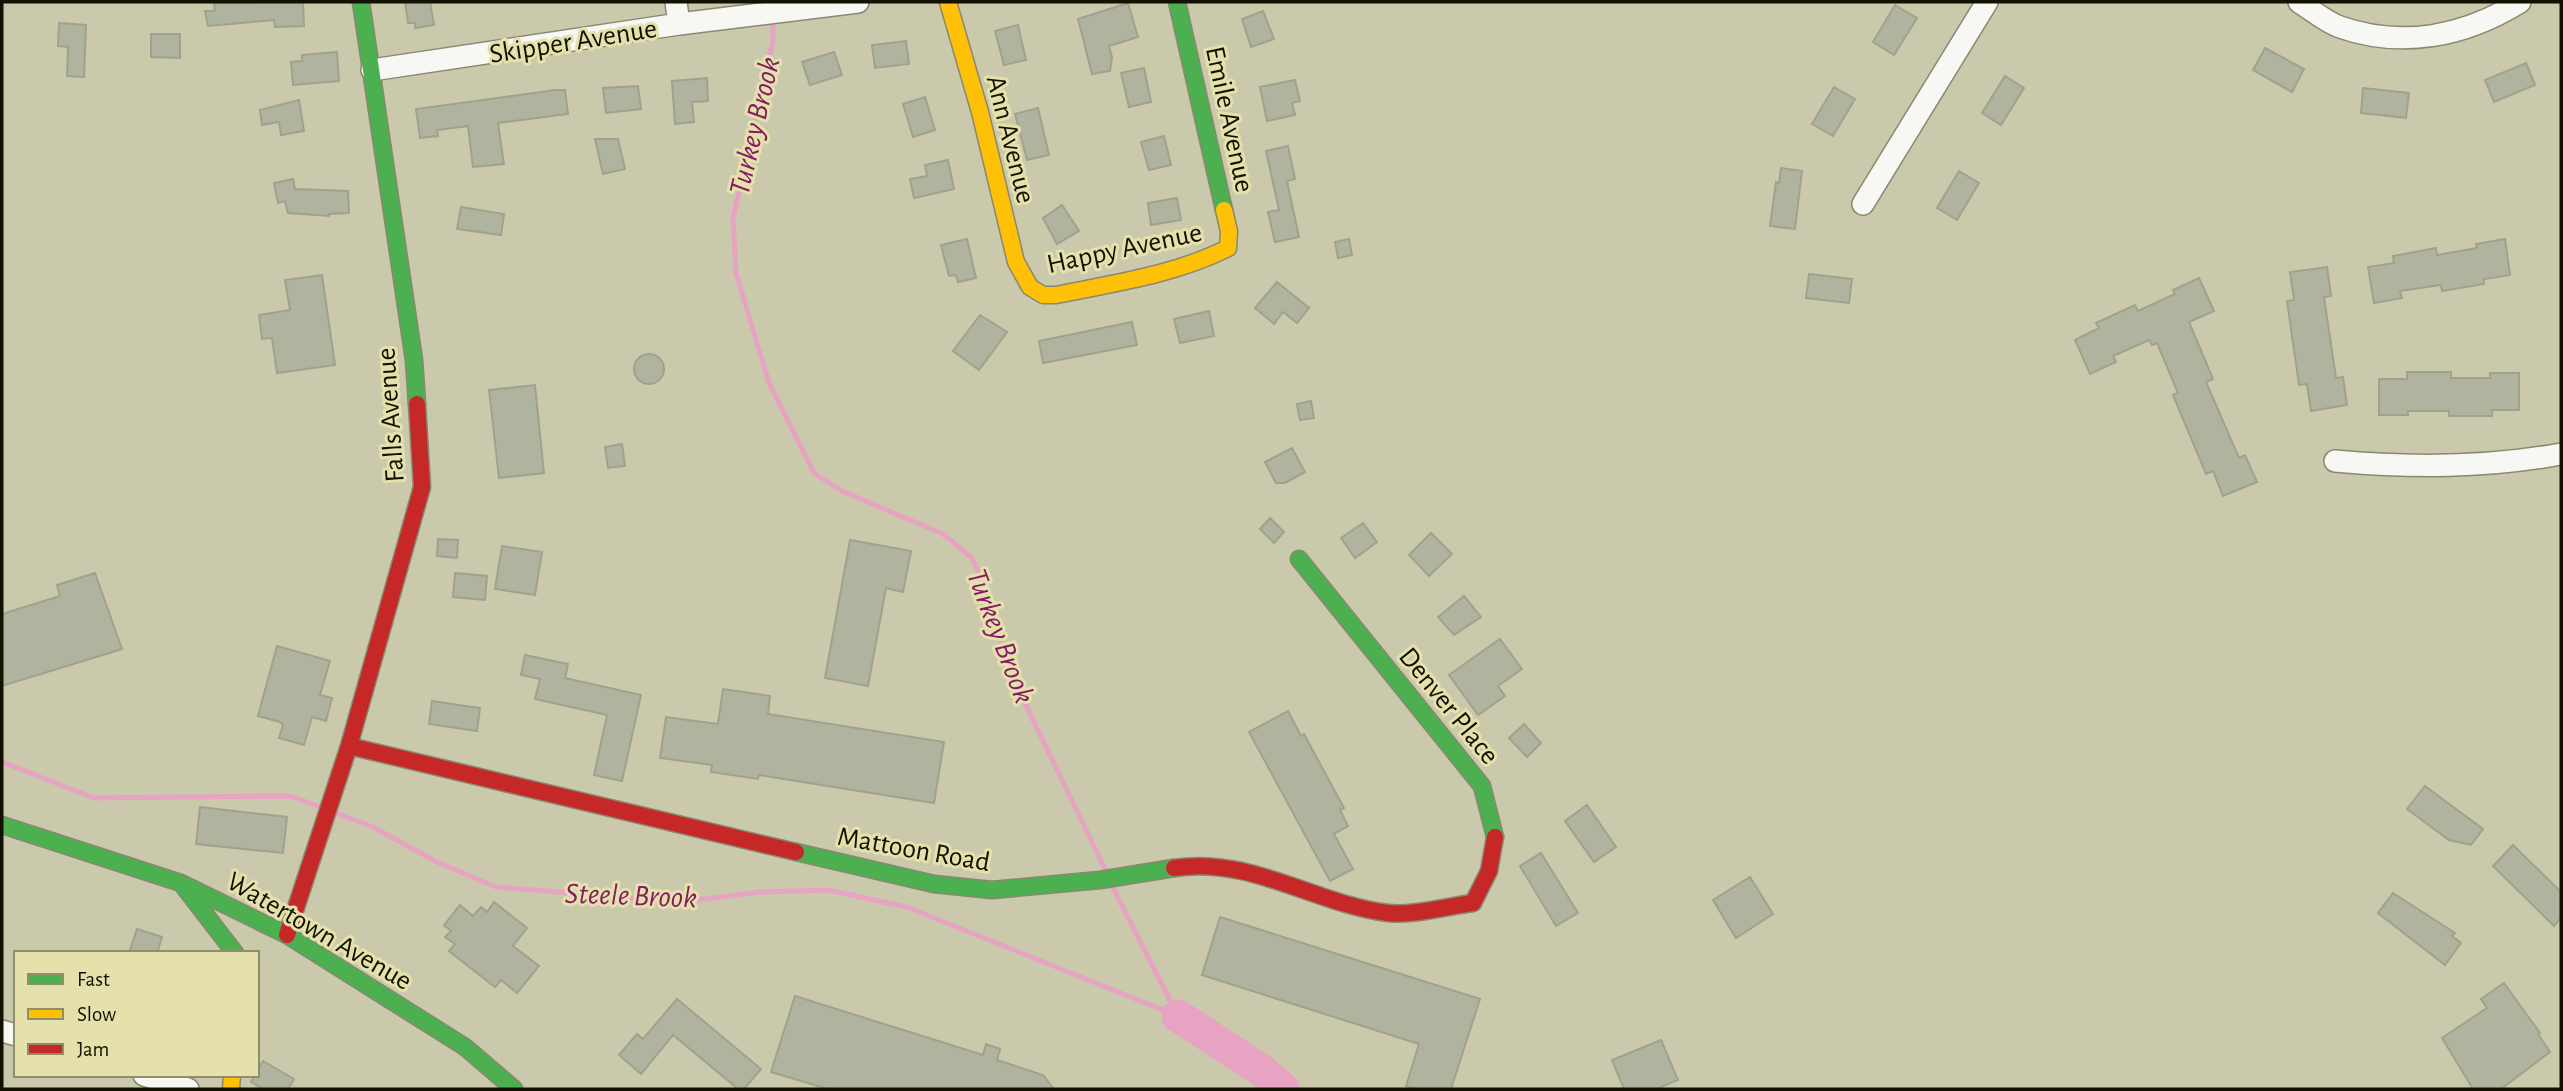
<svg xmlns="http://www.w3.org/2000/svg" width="2563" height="1091" viewBox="0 0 2563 1091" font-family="'Alegreya Sans',sans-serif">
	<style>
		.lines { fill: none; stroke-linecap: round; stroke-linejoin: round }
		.stream { stroke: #e7a3c2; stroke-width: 5 }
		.river { stroke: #e7a3c2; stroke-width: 33 }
		.building { fill: #b0b39d; stroke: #a0a28d; stroke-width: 2 }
		.street-casing { stroke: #898871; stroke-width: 24 }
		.fast-casing { stroke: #898871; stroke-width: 19 }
		.slow-casing { stroke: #898871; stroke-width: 19 }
		.jam-casing { stroke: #898871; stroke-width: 19 }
		.street { stroke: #f7f7f3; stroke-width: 21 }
		.fast { stroke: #4caf50; stroke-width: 16 }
		.slow { stroke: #ffc107; stroke-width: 16 }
		.jam { stroke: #c62828; stroke-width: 16 }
		.labels { text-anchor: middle; stroke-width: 6; stroke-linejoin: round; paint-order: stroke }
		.street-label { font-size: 28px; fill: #131101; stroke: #e4e1ac }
		.water-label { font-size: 30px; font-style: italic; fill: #861b63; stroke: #e4e1ac }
	</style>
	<rect width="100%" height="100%" fill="#cac9ac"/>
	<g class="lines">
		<path class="stream" d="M773 19V41L733 218 736 273 769 383 814 473 842 491 943 534 972 558 992 600 1005 662 1105 869
			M2 762 94 798 290 796 321 807
			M336 813 373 827 437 862 496 887 683 902 759 892 828 890 907 907 1178 1016
			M1113 888 1178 1016"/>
		<path class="river" d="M1178 1016 1261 1070 1283 1089"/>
	</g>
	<path class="building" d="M303 2 304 26 275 27 274 20 208 26 205 11H215L214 3Z
		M405 2H430L434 25 415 28V23H408Z
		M1128 3 1138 37 1109 46 1112 57 1110 71 1092 74 1078 19Z
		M1895 5 1917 18 1894 55 1873 42Z
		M1263 11 1274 39 1251 47 1242 19Z
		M59 23 86 25 84 77 67 76 68 47 58 46Z
		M1018 25 1026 60 1004 65 995 31Z
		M151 34H180V58L151 57Z
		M906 41 909 64 875 68 872 45Z
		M2265 48 2304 69 2292 92 2253 70Z
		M337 52 339 81 293 85 291 62 302 61V55Z
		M834 52 842 75 810 85 802 62Z
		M2526 63 2535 85 2494 102 2485 80Z
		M1144 68 1151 102 1129 107 1121 73Z
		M2005 76 2024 88 2001 125 1982 113Z
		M707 78 708 101 692 102 694 122 675 124 672 81Z
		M1295 80 1300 101 1292 103 1295 115 1267 121 1260 87Z
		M638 86 641 109 606 113 603 88Z
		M1834 87 1855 99 1833 136 1812 124Z
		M2363 88 2409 93 2406 118 2361 113Z
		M555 90H565L568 114 498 123 504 164 473 167 468 126 437 130 438 136 420 138 416 109Z
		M925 97 935 130 913 137 903 104Z
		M299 100 304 131 281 135 279 122 262 125 260 110Z
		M1038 108 1049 155 1027 160 1015 114Z
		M1164 136 1171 165 1149 170 1141 142Z
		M595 139H618L625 169 603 174Z
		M1288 146 1295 179 1287 181 1299 237 1275 242 1268 212 1279 210 1266 151Z
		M948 160 954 189 914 198 910 179 927 176 925 165Z
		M1781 168 1802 171 1795 229 1770 226 1776 182 1779 183Z
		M1959 171 1979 183 1957 220 1937 208Z
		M293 179 295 189 348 191 349 213 329 214V216L288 213 285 201 278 203 274 183Z
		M1177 198 1181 220 1151 225 1148 203Z
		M1062 205 1079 231 1057 244 1043 218Z
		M461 207 504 214 501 235 457 229Z
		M967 239 976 278 958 282 956 275 949 276 941 245Z
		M1349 239 1352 255 1338 258 1335 242Z
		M2505 239 2510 275 2484 279V284L2442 291 2441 285 2400 291 2402 298 2374 303 2368 267 2394 263 2393 256 2436 248 2437 255 2477 248 2476 244Z
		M2327 267 2331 296 2324 297 2336 378 2343 377 2347 405 2311 411 2307 384 2299 385 2287 301 2294 300 2290 272Z
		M1809 274 1852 279 1849 303 1806 298Z
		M322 275 335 365 277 373 272 338 262 339 259 315 290 310 285 280Z
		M2199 278 2214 311 2189 322 2213 379 2206 382 2239 458 2245 455 2257 482 2223 496 2213 471 2206 474 2173 395 2178 393 2157 343 2152 345 2149 340 2113 356 2116 362 2090 374 2075 340 2099 328 2096 323 2135 305 2138 311 2175 294 2173 290Z
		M1277 282 1309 308 1297 323 1283 312 1274 324 1255 308Z
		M1209 311 1214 336 1180 343 1174 319Z
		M980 315 1007 332 979 370 953 351Z
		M1132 322 1137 345 1043 363 1039 341Z
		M634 369a15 15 0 1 1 30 0a15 15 0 1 1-30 0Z
		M2407 372H2451V378H2490V373H2519V410H2492V416H2449V411H2408V415H2379V379H2407Z
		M535 385 544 473 499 478 489 390Z
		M1311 401 1314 418 1300 420 1297 404Z
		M622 444 625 466 608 468 605 447Z
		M1292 448 1305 472 1285 483H1276L1265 462Z
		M1270 518 1284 532 1274 543 1260 529Z
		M1363 523 1377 542 1355 558 1341 538Z
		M1431 533 1452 554 1429 576 1409 555Z
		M438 539 458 540 457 558 437 556Z
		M850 540 911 551 903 592 886 588 868 686 825 678Z
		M502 546 542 552 535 595 495 589Z
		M95 573 122 649 2 686V614L60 596 57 585Z
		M455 573 487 576 485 600 453 597Z
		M1464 596 1481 617 1454 635 1438 617Z
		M1500 639 1522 669 1498 686 1505 696 1478 715 1449 675Z
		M277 646 330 661 320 695 332 698 326 721 312 717 304 745 279 738 283 725 280 722 258 716Z
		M525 655 568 664 565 678 641 695 622 781 594 775 607 715 535 699 540 679 521 675Z
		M723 689 770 696 768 714 944 742 934 803 759 775 758 779 711 772 712 765 660 758 666 717 718 724Z
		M432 701 480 708 477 731 429 724Z
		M1288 711 1301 736 1304 734 1344 808 1340 810 1348 826 1334 834 1353 869 1330 881 1249 732Z
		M1524 724 1541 743 1527 757 1509 738Z
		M2425 786 2483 829 2471 845 2449 840 2407 809Z
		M1587 805 1616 847 1594 862 1565 821Z
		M200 807 287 817 283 853 196 844Z
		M2513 845 2561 892V918L2554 926 2493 866Z
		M1541 853 1578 913 1556 926 1520 866Z
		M1750 877 1773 914 1736 938 1713 900Z
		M2393 893 2455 933 2452 936 2461 943 2445 965 2378 913Z
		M494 902 527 928 513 946 539 966 517 993 501 980 495 987 449 951 455 944 445 937 451 931 444 925 460 905 473 916 481 907 487 912Z
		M1220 917 1480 999 1451 1089H1417L1406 1086 1419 1044 1202 975Z
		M137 929 162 937 157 953H129Z
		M2504 983 2540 1033 2538 1034 2550 1052 2501 1089H2473L2442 1038 2487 1008 2481 999Z
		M795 996 983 1055 986 1044 1000 1049 997 1060 1043 1075 1054 1089H828L771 1072Z
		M677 999 761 1069 744 1089H738L673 1035 641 1074 619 1055 637 1034 643 1039Z
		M1661 1040 1678 1080 1656 1089H1624L1612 1060Z
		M263 1061 294 1079 288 1089H263L251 1082Z"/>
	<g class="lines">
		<defs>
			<path id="street" d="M676 2 679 24
				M2299 2C2312 10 2326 22 2340 27 2403 49 2465 36 2520 2
				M372 70 679 24 858 2
				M1863 204 1987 2
				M2335 461C2412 468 2485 468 2561 454
				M2 1031 16 1035
				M144 1075 188 1089"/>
			<path id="fast" d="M361 2 414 360 417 404
				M1177 2 1224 210
				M1299 559 1482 786 1495 837
				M2 825 181 883 287 935 465 1047 514 1089
				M796 852 934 884 992 890 1100 880 1174 868
				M181 883 235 953"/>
			<path id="slow" d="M948 2 980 112 1016 262 1030 287 1043 295H1056C1114 283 1174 275 1228 248L1229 231 1224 210
				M231 1089 232 1075"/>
			<path id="jam" d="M349 746 796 852
				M1174 868C1250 856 1315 904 1388 913 1411 916 1449 906 1473 903L1489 871 1495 837
				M287 935 349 746 422 487 417 404"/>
		</defs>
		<use href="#street" class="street-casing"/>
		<use href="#fast" class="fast-casing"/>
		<use href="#slow" class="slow-casing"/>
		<use href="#jam" class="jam-casing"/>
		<use href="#street" class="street"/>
		<use href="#fast" class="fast"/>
		<use href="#slow" class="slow"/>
		<use href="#jam" class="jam"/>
	</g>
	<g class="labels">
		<g class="street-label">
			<text transform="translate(573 40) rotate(-9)" y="10">Skipper Avenue</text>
			<text transform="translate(1231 119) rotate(78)" y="10">Emile Avenue</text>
			<text transform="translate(1012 139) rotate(76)" y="10">Ann Avenue</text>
			<text transform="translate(1124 247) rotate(-12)" y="10">Happy Avenue</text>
			<text transform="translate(389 415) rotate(-94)" y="10">Falls Avenue</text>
			<text transform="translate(1450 705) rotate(51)" y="10">Denver Place</text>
			<text transform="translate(914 848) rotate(10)" y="10">Mattoon Road</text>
			<text transform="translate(320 930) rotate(30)" y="10">Watertown Avenue</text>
		</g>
		<g class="water-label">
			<text transform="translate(754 126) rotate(-77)" y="10">Turkey Brook</text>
			<text transform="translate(1001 636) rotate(69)" y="10">Turkey Brook</text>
			<text transform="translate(631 895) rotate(2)" y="10">Steele Brook</text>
		</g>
	</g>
	<rect width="2563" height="1091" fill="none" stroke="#131101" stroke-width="7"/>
	<rect x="14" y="951" width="245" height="126" fill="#e4e1ac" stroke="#908e68" stroke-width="2"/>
	<rect x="28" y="974" width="35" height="10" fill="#4caf50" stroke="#908e68" stroke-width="2"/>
	<text x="77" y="986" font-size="21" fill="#131101">Fast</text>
	<rect x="28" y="1009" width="35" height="10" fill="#ffc107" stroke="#908e68" stroke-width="2"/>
	<text x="77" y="1021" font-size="21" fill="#131101">Slow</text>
	<rect x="28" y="1044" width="35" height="10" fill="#c62828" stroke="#908e68" stroke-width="2"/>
	<text x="77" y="1056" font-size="21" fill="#131101">Jam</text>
</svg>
